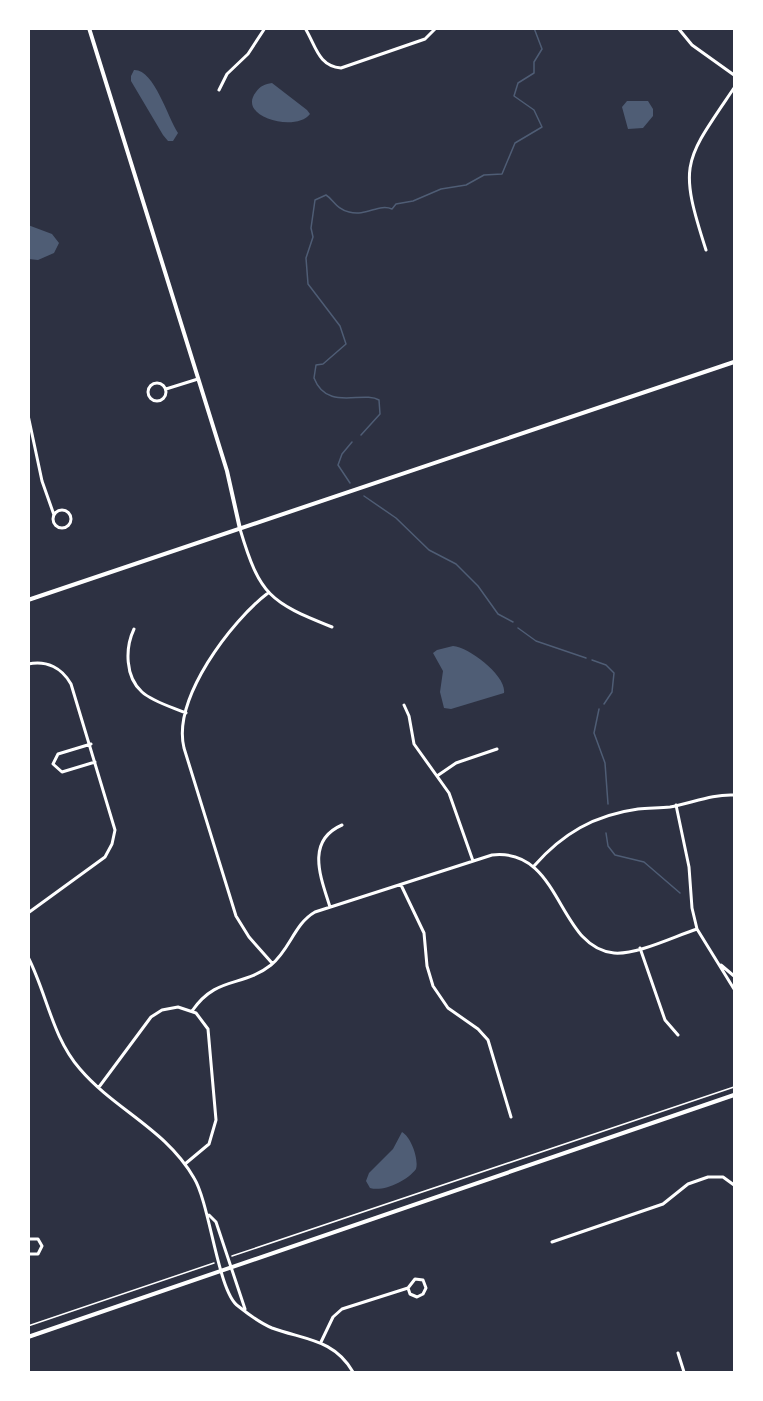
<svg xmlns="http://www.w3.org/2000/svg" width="763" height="1401" viewBox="0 0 763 1401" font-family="'IBM Plex Serif',serif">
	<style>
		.water { fill: #4f5d75 }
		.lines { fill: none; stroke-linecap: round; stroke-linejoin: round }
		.stream { stroke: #4f5d75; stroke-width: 1.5 }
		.path { stroke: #fff; stroke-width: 1.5 }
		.minor { stroke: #fff; stroke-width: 3 }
		.tertiary { stroke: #fff; stroke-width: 4 }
		.secondary { stroke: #fff; stroke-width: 4 }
	</style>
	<rect width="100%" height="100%" fill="#2d3142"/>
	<path class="water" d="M134 70C154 69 168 118 178 133L173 141H168L163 135 131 81V76Z
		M272 83 307 110 310 114C296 133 236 117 256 92 260 86 265 84 272 83Z
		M627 101H648L653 109V116L643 128 628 129 622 107Z
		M28 225 52 234 59 243 54 253 38 260 29 259Z
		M453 646C469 647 507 676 504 693L451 709 444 708 440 692 443 671 433 653 437 650Z
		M402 1132C411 1137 419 1159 416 1169 407 1181 384 1192 370 1188L366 1181 369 1173 393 1149Z"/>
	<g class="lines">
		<path class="stream" d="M361 435 380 414 379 400C363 390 327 412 314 378L316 365 323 364 346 344 340 326 308 284 306 258 313 237 311 228 315 200 326 195C334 200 336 209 349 212 366 217 379 203 392 209L396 204 413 201 441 189 466 185 484 175 502 174 515 143 542 127 534 110 514 96 518 83 534 73V62L542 49 534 28
			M350 483 338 465 342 454 352 442
			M364 496 396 518 429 550 456 564 478 586 498 614 513 622
			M518 628 536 641 586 658
			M592 660 606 665 614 673 612 692 604 704
			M599 709 594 733 605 763 608 804
			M606 833 608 846 615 855 644 862 680 893"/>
		<path class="path" d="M232 1256 734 1087
			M28 1326 214 1263"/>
		<path class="minor" d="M305 28C316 46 318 66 341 68L425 39 436 28
			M678 28 692 45 734 75
			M219 90 227 74 248 54 265 28
			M706 250C678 163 684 162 734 88
			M148 392a9 9 0 1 1 18 0a9 9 0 1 1-18 0Z
			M166 389 198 379
			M28 415 42 481 54 515
			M53 519a9 9 0 1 1 18 0a9 9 0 1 1-18 0Z
			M240 529C260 596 270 602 332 627
			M268 593C231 621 172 699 184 748L236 916 249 937 272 963
			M134 629C125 648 125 677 142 692 153 702 172 707 186 713
			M28 664C47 660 62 668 71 684L115 830 112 844 105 857 28 913
			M404 705 409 716 414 744 449 793 473 861
			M91 744 58 754 53 764 62 772 95 762
			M437 776 456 763 497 749
			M676 805 689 867 692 908 697 929 734 989
			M534 866C562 834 594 815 638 809 649 808 660 808 670 807 692 803 712 794 734 795
			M401 885 424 933 427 966 433 986 448 1008 478 1029 488 1040 511 1117
			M330 907C321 878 305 841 342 825
			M640 948 665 1020 678 1035
			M28 957C47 994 52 1037 80 1069 115 1110 166 1129 194 1178 210 1204 218 1292 238 1306 248 1314 260 1323 272 1328 305 1340 334 1339 353 1372
			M721 965 734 976
			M192 1011C217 975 242 988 271 965 290 950 294 924 315 912L492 855C562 847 557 948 614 953 637 955 675 936 697 929
			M99 1087 151 1017 162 1010 178 1007 196 1013 208 1029 216 1120 209 1144 185 1164
			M209 1215 216 1222 245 1309
			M28 1239H38L42 1246 38 1254H28
			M552 1242 663 1204 688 1184 708 1177H723L734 1185
			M321 1342 333 1317 342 1309 408 1288 415 1279 423 1280 426 1288 423 1294 417 1297 410 1294 408 1288
			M678 1353 684 1372"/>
		<path class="tertiary" d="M89 28 227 471 240 529
			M28 600 734 362"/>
		<path class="secondary" d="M28 1337 734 1095"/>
	</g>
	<rect width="763" height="1401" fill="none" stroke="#ffffff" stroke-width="60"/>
</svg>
